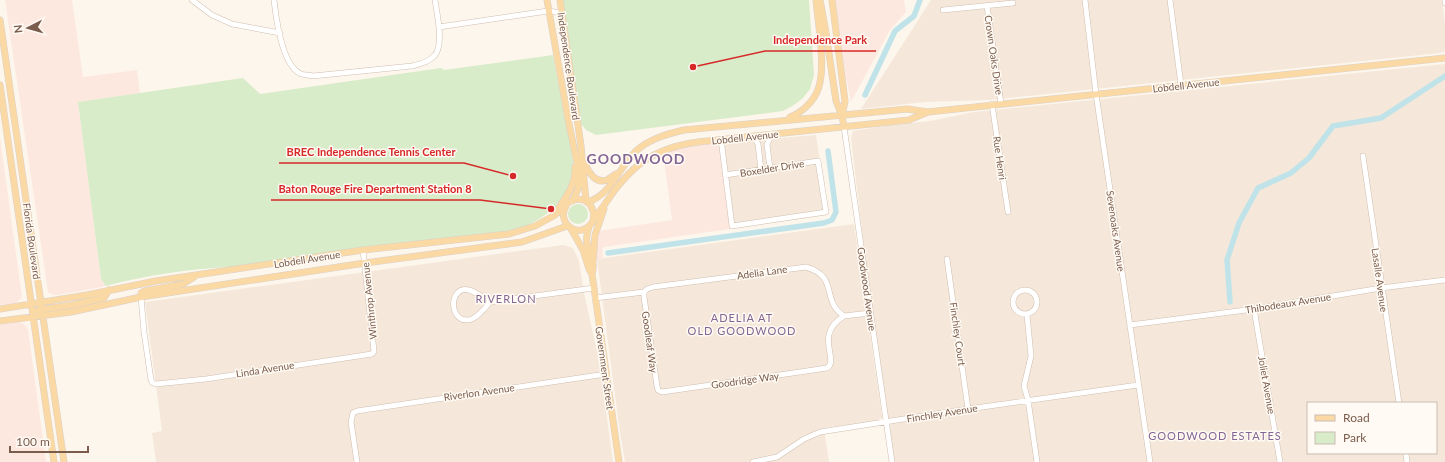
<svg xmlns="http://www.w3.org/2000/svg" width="1445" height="462" viewBox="0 0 1445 462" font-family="Lato,sans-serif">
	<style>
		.residential { fill: #f5e8da; fill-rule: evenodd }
		.commercial { fill: #fde8e0 }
		.green { fill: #d8ecc9 }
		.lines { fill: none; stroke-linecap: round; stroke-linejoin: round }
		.canal { stroke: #bfe3e8; stroke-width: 5.5 }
		.minor-casing { stroke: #d1beb0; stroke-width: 6 }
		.major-casing { stroke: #dad1cd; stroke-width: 7 }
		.minor { stroke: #fff; stroke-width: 5 }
		.major { stroke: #fbd9a5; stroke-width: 6 }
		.labels { text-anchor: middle; stroke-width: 3; stroke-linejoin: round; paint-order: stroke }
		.street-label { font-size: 10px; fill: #7a5c4d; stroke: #fffaf3 }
		.neighbourhood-label { font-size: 11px; letter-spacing: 1px; fill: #846695; stroke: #fffaf3 }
		.district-label { font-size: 14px; font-weight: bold; letter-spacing: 1px; fill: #846695; stroke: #fffaf3 }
		.leader { fill: none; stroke: #d62828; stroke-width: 1.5 }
		.callout-dot { fill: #d62828; stroke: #fffaf3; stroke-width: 1.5 }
		.callout-label { font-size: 11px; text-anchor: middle; font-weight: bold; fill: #d62828; stroke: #fffaf3; stroke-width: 3; stroke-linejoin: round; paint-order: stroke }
	</style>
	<rect width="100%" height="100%" fill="#fdf6ec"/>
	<path class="residential" d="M931 0H1442L1445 23V51L1440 53 989 100 925 102 861 109Z
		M1445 64V462H894L866 265 851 138 853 131 884 126 930 121 974 112ZM1308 403H1436V453H1308Z
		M816 135 828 213 827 215 730 229 718 143Z
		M854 224 882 416V418L877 421 824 428 829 462H625L619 426 597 259Z
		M563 245 573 248 579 261 584 293 599 360 613 462H156L152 433 162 431 145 302Z"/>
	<path class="commercial" d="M5 0H72L83 77 137 70 140 93 78 102 101 279 106 286 81 291 57 295H53L48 292Z
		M835 0H904L906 12 890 30 851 102 845 72Z
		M0 138 22 297 16 303 0 305Z
		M718 143 730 229 604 247 602 249 603 258 597 259 596 251 598 231 672 220 663 153 691 145Z
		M19 322 24 324 28 329 46 462H0V325Z"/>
	<path class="green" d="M562 0H809L814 75 810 89 803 98 794 105 783 111 596 135 586 130 580 123Z
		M553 55C557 78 562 101 566 124 569 139 574 155 573 170 571 201 541 221 515 231L230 267C188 269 147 275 106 286L101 279 78 102 243 78 260 94 441 68 444 70Z
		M568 214a10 10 0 1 1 20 0a10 10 0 1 1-20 0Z"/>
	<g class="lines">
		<path class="canal" d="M865 95 895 31 914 16 920 0
			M608 253 824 223 832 220 836 212 828 151
			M1230 302 1227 260 1239 223 1258 188 1291 173 1309 158 1333 126 1381 118 1445 76"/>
		<defs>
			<path id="minor" d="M192 0 212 15 232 24 280 33
				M274 0C276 18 282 66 301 74 304 75 309 75 313 76L412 66C420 64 429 62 435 55 444 44 437 14 435 0
				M1085 0 1096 94 1150 462
				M1170 0 1181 85
				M1445 0V3
				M987 6 1001 104
				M943 10 1013 3
				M439 27 548 11 562 13
				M992 104 1008 212
				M844 127 892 462
				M753 136 758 144 761 170
				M721 139 732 226 826 212 818 161 725 175
				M1363 156 1399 403
				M770 169 767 144 772 134
				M947 259 968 409
				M1013 302a12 12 0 1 1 24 0a12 12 0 1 1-24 0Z
				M141 297 144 332 151 380 153 383 156 384 206 379 372 354 374 351 363 250
				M595 298 644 292 647 289 653 287 806 267C840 277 820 300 844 316 813 335 840 360 827 368L662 392 658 390 657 386 644 297V292
				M490 302C484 298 476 292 469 290 447 285 449 327 472 319 479 316 485 308 490 302L594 288
				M1254 309 1280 462
				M1027 315 1031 356 1024 386 1028 400 1037 462
				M844 316 870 313
				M1130 325 1254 309 1381 288 1445 280
				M1406 453 1407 462
				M357 462 351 422 353 413 357 411 606 374
				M753 462 777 457 804 439 820 432 968 409 1138 385"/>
			<path id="major" d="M547 0 569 124 580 177 578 189 573 200
				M560 0 581 146 586 201
				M820 0 826 33 836 101 842 116 844 127
				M832 0 845 101 842 116
				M0 20 64 462
				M0 85 54 462
				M790 117C801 113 812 103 817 92 827 71 818 24 816 0
				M585 164C589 173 596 184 607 180 610 178 613 176 616 174
				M588 202C612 194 619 167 636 151 649 139 667 134 684 130L907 109 928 112 1445 58
				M566 206C556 223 578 240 591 224 595 217 600 211 605 204 630 166 653 148 698 142L909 120 928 112
				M558 209C567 196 576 184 575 167
				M570 227 583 250 589 269 592 274 619 462
				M589 227C587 232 586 237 587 243 589 254 596 263 592 274
				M593 262 595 235 604 209
				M141 297V293L145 291 183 284 194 277
				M0 309 87 295 156 281 363 250 509 234 535 226 555 215 569 202 577 199 584 200 590 204 594 213 593 221
				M38 310 72 305 104 298 109 290
				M0 321 71 312 141 297 365 263 522 242 567 226"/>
		</defs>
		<use href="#minor" class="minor-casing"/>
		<use href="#major" class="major-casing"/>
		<use href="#minor" class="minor"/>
		<use href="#major" class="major"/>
	</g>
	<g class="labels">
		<g class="street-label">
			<text transform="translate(994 55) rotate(82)" y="4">Crown Oaks Drive</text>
			<text transform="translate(569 66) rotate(82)" y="4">Independence Boulevard</text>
			<text transform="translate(1186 85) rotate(-6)" y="4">Lobdell Avenue</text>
			<text transform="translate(745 137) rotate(-6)" y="4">Lobdell Avenue</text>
			<text transform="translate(1000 158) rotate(82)" y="4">Rue Henri</text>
			<text transform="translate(772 168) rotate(-9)" y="4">Boxelder Drive</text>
			<text transform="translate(1116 231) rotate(82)" y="4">Sevenoaks Avenue</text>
			<text transform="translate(32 241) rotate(82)" y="4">Florida Boulevard</text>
			<text transform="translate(307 259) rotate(-9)" y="4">Lobdell Avenue</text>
			<text transform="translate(762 272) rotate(-8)" y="4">Adelia Lane</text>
			<text transform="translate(1380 280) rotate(82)" y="4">Lasalle Avenue</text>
			<text transform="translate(867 289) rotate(82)" y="4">Goodwood Avenue</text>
			<text transform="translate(369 301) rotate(-96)" y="4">Winthrop Avenue</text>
			<text transform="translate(1288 303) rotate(-9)" y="4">Thibodeaux Avenue</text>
			<text transform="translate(958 334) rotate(82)" y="4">Finchley Court</text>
			<text transform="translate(650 342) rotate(82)" y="4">Goodleaf Way</text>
			<text transform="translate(605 368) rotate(82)" y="4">Government Street</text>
			<text transform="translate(265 369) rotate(-9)" y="4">Linda Avenue</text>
			<text transform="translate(745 380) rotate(-8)" y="4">Goodridge Way</text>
			<text transform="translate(1267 385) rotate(80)" y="4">Joliet Avenue</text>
			<text transform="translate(479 392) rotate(-8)" y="4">Riverlon Avenue</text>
			<text transform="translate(942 413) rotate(-9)" y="4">Finchley Avenue</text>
		</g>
		<g class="neighbourhood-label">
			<text x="506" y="303">RIVERLON</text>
			<text x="742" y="322">ADELIA AT<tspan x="742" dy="13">OLD GOODWOOD</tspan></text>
			<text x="1215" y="440">GOODWOOD ESTATES</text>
		</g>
		<g class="district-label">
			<text x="636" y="164">GOODWOOD</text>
		</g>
	</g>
	<path class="leader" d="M693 67L765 51H876M513 176L464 163H279M551 209L480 200H271"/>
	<g class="callout-dot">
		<circle cx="693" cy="67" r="4"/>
		<circle cx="513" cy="176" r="4"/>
		<circle cx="551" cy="209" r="4"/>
	</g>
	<g class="callout-label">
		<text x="820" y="44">Independence Park</text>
		<text x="371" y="156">BREC Independence Tennis Center</text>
		<text x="375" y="193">Baton Rouge Fire Department Station 8</text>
	</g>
	<rect x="1307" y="402" width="130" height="52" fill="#fffaf3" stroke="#cabbb1"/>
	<rect x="1315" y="415" width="20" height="6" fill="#fbd9a5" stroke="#cabbb1"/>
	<text x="1343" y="422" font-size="12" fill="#7a5c4d">Road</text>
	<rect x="1315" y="432" width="20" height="12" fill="#d8ecc9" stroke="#cabbb1"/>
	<text x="1343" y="442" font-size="12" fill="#7a5c4d">Park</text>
	<g transform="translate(28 28) rotate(264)" stroke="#fffaf3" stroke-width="3" paint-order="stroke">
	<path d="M0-3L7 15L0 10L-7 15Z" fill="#7a5c4d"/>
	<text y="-6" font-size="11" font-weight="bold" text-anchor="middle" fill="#7a5c4d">N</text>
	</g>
	<path d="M10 446v6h78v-6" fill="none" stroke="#7a5c4d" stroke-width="2"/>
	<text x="16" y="446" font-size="12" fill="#7a5c4d" stroke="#fffaf3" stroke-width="3" paint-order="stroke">100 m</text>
</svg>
